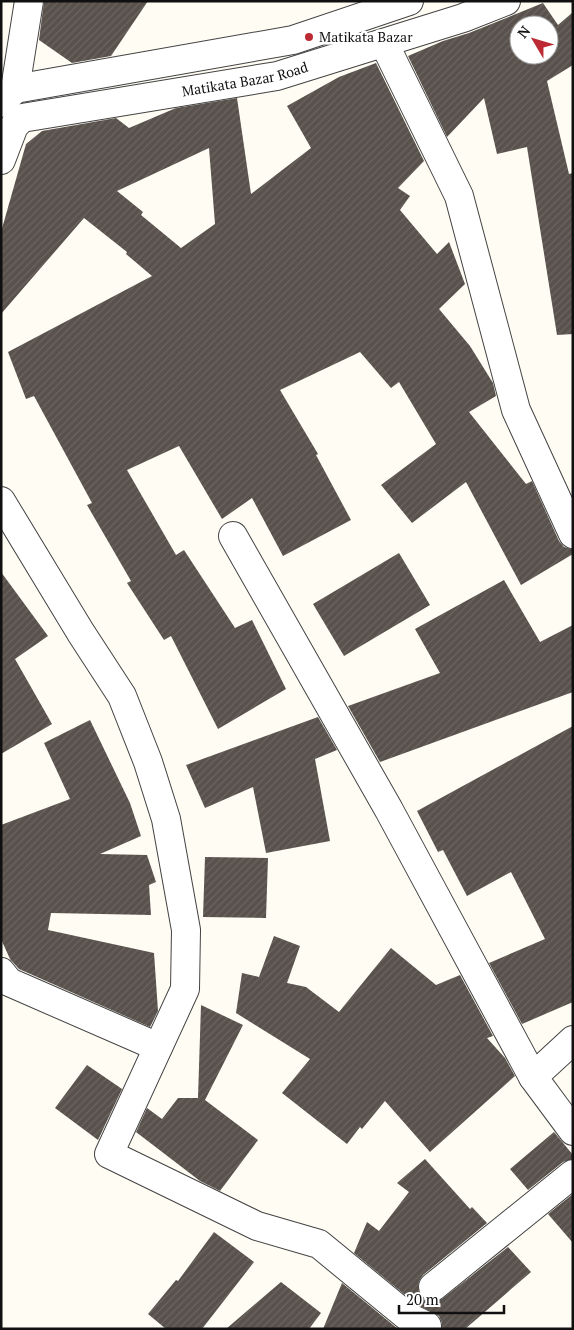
<svg xmlns="http://www.w3.org/2000/svg" width="574" height="1330" viewBox="0 0 574 1330" font-family="'PT Serif',serif">
	<style>
		.building { fill: url(#building-hatch); fill-rule: evenodd }
		.lines { fill: none; stroke-linecap: round; stroke-linejoin: round }
		.street-casing { stroke: #434343; stroke-width: 30 }
		.street { stroke: #fff; stroke-width: 28 }
		.poi-dot { fill: #bd2a33; stroke: #fff; stroke-width: 2 }
		.labels { text-anchor: middle; stroke-width: 5; stroke-linejoin: round; paint-order: stroke }
		.poi-label { font-size: 14px; fill: #101010; stroke: #fff; text-anchor: start }
		.street-label { font-size: 14px; fill: #101010; stroke: #fff }
	</style>
	<defs>
		<pattern id="building-hatch" width="6" height="6" patternUnits="userSpaceOnUse" patternTransform="scale(1.25)"><rect width="6" height="6" fill="#58514c"/><path d="M-1 1l2-2M0 6l6-6M5 7l2-2" fill="none" stroke="#6b6561"/></pattern>
	</defs>
	<rect width="100%" height="100%" fill="#fffcf3"/>
	<path class="building" d="M44 1H148L111 56 72 63 39 40Z
		M543 3 558 25 573 12V65L547 81 569 174 573 173V334L557 335 527 147 497 154 484 98 447 137 408 56 443 41 469 33ZM519 25H549V55H519Z
		M376 63 424 161 398 188 410 196 400 210 437 254 449 242 465 284 439 309 470 346 493 383 496 396 469 412 526 484 532 481 559 541 564 547 573 549V554L521 585 466 482 412 523 381 485 436 444 399 382 391 388 360 352 280 390 318 454 316 455 351 520 283 556 252 498 222 519 179 446 127 470 176 555 184 550 235 628 252 620 286 689 218 729 171 636 164 640 127 583 131 581 87 505 92 503 34 396 26 399 8 352 152 276 126 254 127 252 84 218 1 314V232L26 144 42 131 116 118 129 128 176 108 237 98 251 194 311 148 287 106 339 77ZM209 148 215 224 181 248 141 215 143 212 117 191Z
		M399 553 430 605 344 656 313 604Z
		M1 572 48 636 15 659 52 724 1 754Z
		M504 580 540 642 573 625V692L380 762 348 706 440 673 415 629Z
		M318 717 337 750 315 759 330 841 266 853 253 787 205 808 186 765Z
		M90 720 130 803 141 836 100 854 147 855 156 882 149 885 151 915 51 913 48 930 154 953 158 1011 150 1027 19 969 10 959 1 939V825L70 799 44 743Z
		M573 726V1002L522 1024 489 963 545 939 511 872 467 896 443 850 438 852 417 811Z
		M205 857 268 858 266 918 203 917Z
		M274 936 300 946 287 983 306 987 339 1012 391 948 436 985 460 975 493 1036 487 1038 505 1058 515 1076 430 1152 385 1101 362 1129 360 1127 347 1144 282 1093 310 1059 236 1013 242 973 259 977Z
		M201 1005 243 1025 205 1100 258 1140 220 1191 200 1181 136 1132 147 1108 162 1119 178 1098H198Z
		M87 1065 122 1089 98 1140 55 1108Z
		M554 1132 573 1155V1159L563 1162 528 1190 510 1169Z
		M425 1159 470 1209 472 1207 487 1223 423 1275 419 1281 418 1289 421 1297 427 1301 435 1302 442 1299 508 1247 531 1272 465 1329H442V1323L439 1316 416 1304 354 1253 367 1222 379 1231 409 1192 397 1183Z
		M573 1194V1243L548 1214Z
		M214 1232 254 1262 202 1329H166L148 1314 176 1280 178 1281Z
		M281 1282 321 1313 309 1329H226Z
		M342 1283 398 1329H323Z"/>
	<g class="lines">
		<defs>
			<g id="street">
				<path d="M384 43 459 196 516 410 573 534"/>
				<path d="M15 89 29 1"/>
				<path d="M1 103 15 89 293 40 409 1"/>
				<path id="s1" d="M1 160 14 126 22 118 277 76 463 18 506 1"/>
				<path d="M1 501 81 633 122 696 148 762 166 819 186 930 185 989 109 1154 257 1226 319 1244 408 1317 427 1326 426 1329"/>
				<path d="M233 536 389 810 533 1077"/>
				<path d="M1 972 9 982 158 1047"/>
				<path d="M573 1040 533 1077 573 1131"/>
				<path d="M433 1287 573 1174"/>
			</g>
		</defs>
		<use href="#street" class="street-casing"/>
		<use href="#street" class="street"/>
	</g>
	<circle class="poi-dot" cx="309" cy="37" r="5"/>
	<g class="labels">
		<g class="poi-label">
			<text x="319" y="42">Matikata Bazar</text>
		</g>
		<g class="street-label">
			<text dy="5" stroke="none"><textPath href="#s1" startOffset="274">Matikata Bazar Road</textPath></text>
		</g>
	</g>
	<rect width="574" height="1330" fill="none" stroke="#101010" stroke-width="5"/>
	<g transform="translate(534 40) rotate(308)"><circle r="24" fill="#ffffff" stroke="#9f9f9f"/>
	<path d="M0-4L9 19L0 12L-9 19Z" fill="#bd2a33"/>
	<text y="-8" font-size="14" font-weight="bold" text-anchor="middle" fill="#101010">N</text>
	</g>
	<path d="M399 1305v8h105v-8" fill="none" stroke="#101010" stroke-width="2.5"/>
	<text x="406" y="1305" font-size="15" fill="#101010" stroke="#ffffff" stroke-width="4" paint-order="stroke">20 m</text>
</svg>
